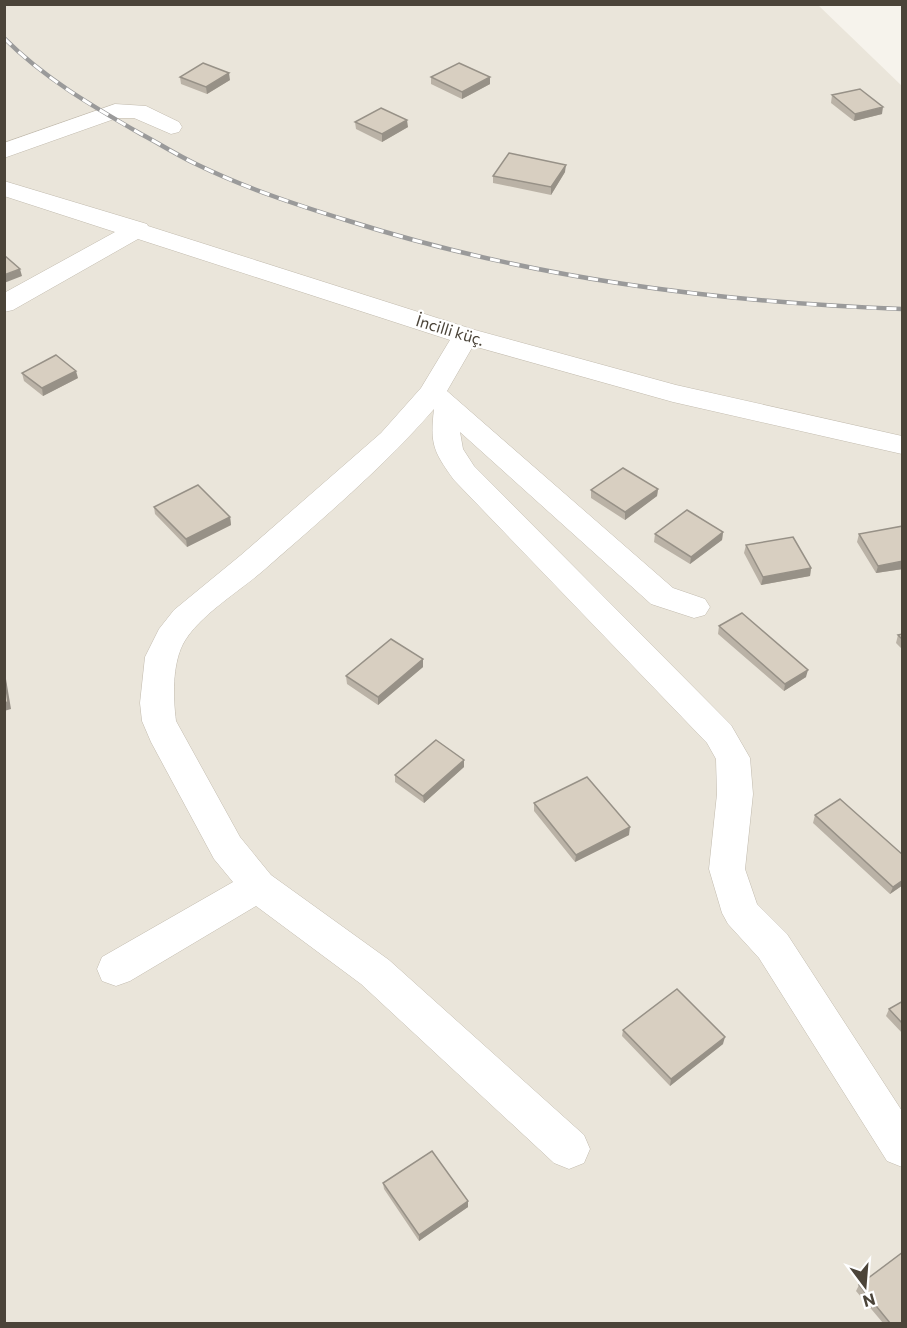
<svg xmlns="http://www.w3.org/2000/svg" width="907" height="1328" viewBox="0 0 907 1328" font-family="Commissioner,sans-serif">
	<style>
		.residential { fill: #eae5da }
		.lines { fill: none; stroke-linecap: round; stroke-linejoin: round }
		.minor-casing { stroke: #c2bbae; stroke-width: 1 }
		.minor { fill: #fff; fill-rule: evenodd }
		.rail-casing { stroke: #9a9a9a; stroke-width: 4.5 }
		.rail { stroke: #fff; stroke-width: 3; stroke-dasharray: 10; stroke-linecap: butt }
		.wall { fill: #bab2a6 }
		.shaded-wall { fill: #979187 }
		.building { fill: #d8cfc1; stroke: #979187; stroke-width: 1.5 }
		.labels { text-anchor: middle; stroke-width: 4.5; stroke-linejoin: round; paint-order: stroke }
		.street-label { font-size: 16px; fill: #4b4439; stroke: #fff }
	</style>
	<rect width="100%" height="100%" fill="#f6f3ec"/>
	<path class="residential" d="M5 5H818L902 86V1323L5 1324Z"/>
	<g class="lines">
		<defs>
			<path id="minor" d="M115 104 146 106 179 122 182 127 179 132 171 134 134 118H117L4 158V143Z
				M4 181 147 224 148 226 475 330 676 385 902 436V454L673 402 473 346 447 391 673 588 705 599 710 607 705 615 694 618 651 604 460 432 463 449 474 466 731 725 750 758 753 794 745 869 757 904 787 934 902 1111V1167L887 1161 759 958 728 924 722 913 709 869 717 794 716 759 707 743 454 480C433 451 430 444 434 409 383 468 322 519 264 570 240 591 198 616 183 644 172 666 173 697 176 721L240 837 271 875 389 960 584 1135 590 1149 584 1163 569 1169 554 1163 361 984 256 906 130 981 116 986 102 981 97 969 102 957 233 882 214 859 151 742 142 721 140 703 145 657 159 629 174 610 241 555 381 433 421 388 450 340 138 239 13 310 4 312V293L115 232 4 196Z"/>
		</defs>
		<use href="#minor" class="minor-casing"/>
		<use href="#minor" class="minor"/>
		<defs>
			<path id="rail" d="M4 38C44 78 92 106 141 134 160 144 177 155 196 164 245 188 297 205 349 221 529 278 714 302 902 309"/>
		</defs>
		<use href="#rail" class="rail-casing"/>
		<use href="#rail" class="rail"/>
	</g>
	<path class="wall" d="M180 77 230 80 207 94 181 84Z
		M431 77 490 84 462 99 431 84Z
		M832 95 882 114 854 121 831 103Z
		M355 122 408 127 382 142 356 129Z
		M565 172 551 195 493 183V176Z
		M22 373 78 378 43 396 24 381Z
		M658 489 657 496 625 520 591 498V490Z
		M154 507 230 517 231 525 187 547 155 514Z
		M903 526V569L876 573 857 542 859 534Z
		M723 532 722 540 690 564 654 542 655 534Z
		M746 545 811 568 810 576 761 585 744 553Z
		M719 626 806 677 784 691 718 634Z
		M903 634V650L896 643 898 635Z
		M423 659V667L378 705 347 684 346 676Z
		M464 767 424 803 395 782V775Z
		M534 803 629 835 575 862 534 811Z
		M815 815 903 855V885L890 894 813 823Z
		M903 1001V1034L886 1016 889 1009Z
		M623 1030 723 1044 670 1086 622 1036Z
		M383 1183 468 1207 419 1241 384 1189Z
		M859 1285 903 1323H883L856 1291Z"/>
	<path class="shaded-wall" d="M229 73 230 80 207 94 206 87Z
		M490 77V84L462 99V92Z
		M883 107 882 114 854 121 855 114Z
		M407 120 408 127 382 142V134Z
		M566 165 565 172 551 195V187Z
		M20 269 22 276 4 283V275Z
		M76 371 78 378 43 396 42 388Z
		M658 489 657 496 625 520V512Z
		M230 517 231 525 187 547 186 539Z
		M723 532 722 540 690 564 691 557Z
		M903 561V569L876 573 878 566Z
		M811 568 810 576 761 585 763 577Z
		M423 659V667L378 705V697Z
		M4 667 11 709 4 711Z
		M808 670 806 677 784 691 785 684Z
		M464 760V767L424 803 423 796Z
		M630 827 629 835 575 862 576 855Z
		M903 880V885L890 894 893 887Z
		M725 1037 723 1044 670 1086 671 1079Z
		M468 1201V1207L419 1241V1235Z"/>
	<path class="building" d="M203 63 229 73 206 87 180 77Z
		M459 63 490 77 462 92 431 77Z
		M860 89 883 107 855 114 832 95Z
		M381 108 407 120 382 134 355 122Z
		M509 153 566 165 551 187 493 176Z
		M4 255 20 269 4 275Z
		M56 355 76 371 42 388 22 373Z
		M623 468 658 489 625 512 591 490Z
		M198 485 230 517 186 539 154 507Z
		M687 510 723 532 691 557 655 534Z
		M903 526V561L878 566 859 534Z
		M793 537 811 568 763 577 746 545Z
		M742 613 808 670 785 684 719 626Z
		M903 634V640L898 635Z
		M391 639 423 659 378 697 346 676Z
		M4 673 8 702 4 703Z
		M436 740 464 760 423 796 395 775Z
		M587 777 630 827 576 855 534 803Z
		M840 799 903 855V880L893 887 815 815Z
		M677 989 725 1037 671 1079 623 1030Z
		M903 1001V1024L889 1009Z
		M432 1151 468 1201 419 1235 383 1183Z
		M903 1252V1323H890L859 1285Z"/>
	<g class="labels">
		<g class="street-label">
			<text transform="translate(450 330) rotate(17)" y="6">İncilli küç.</text>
		</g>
	</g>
	<rect width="907" height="1328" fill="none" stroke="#4b4439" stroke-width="12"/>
	<g transform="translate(865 1286) rotate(164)" stroke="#ffffff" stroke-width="4.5" paint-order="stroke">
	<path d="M0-4.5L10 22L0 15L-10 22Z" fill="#4b4439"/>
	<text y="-9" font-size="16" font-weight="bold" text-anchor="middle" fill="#4b4439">N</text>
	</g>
</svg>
